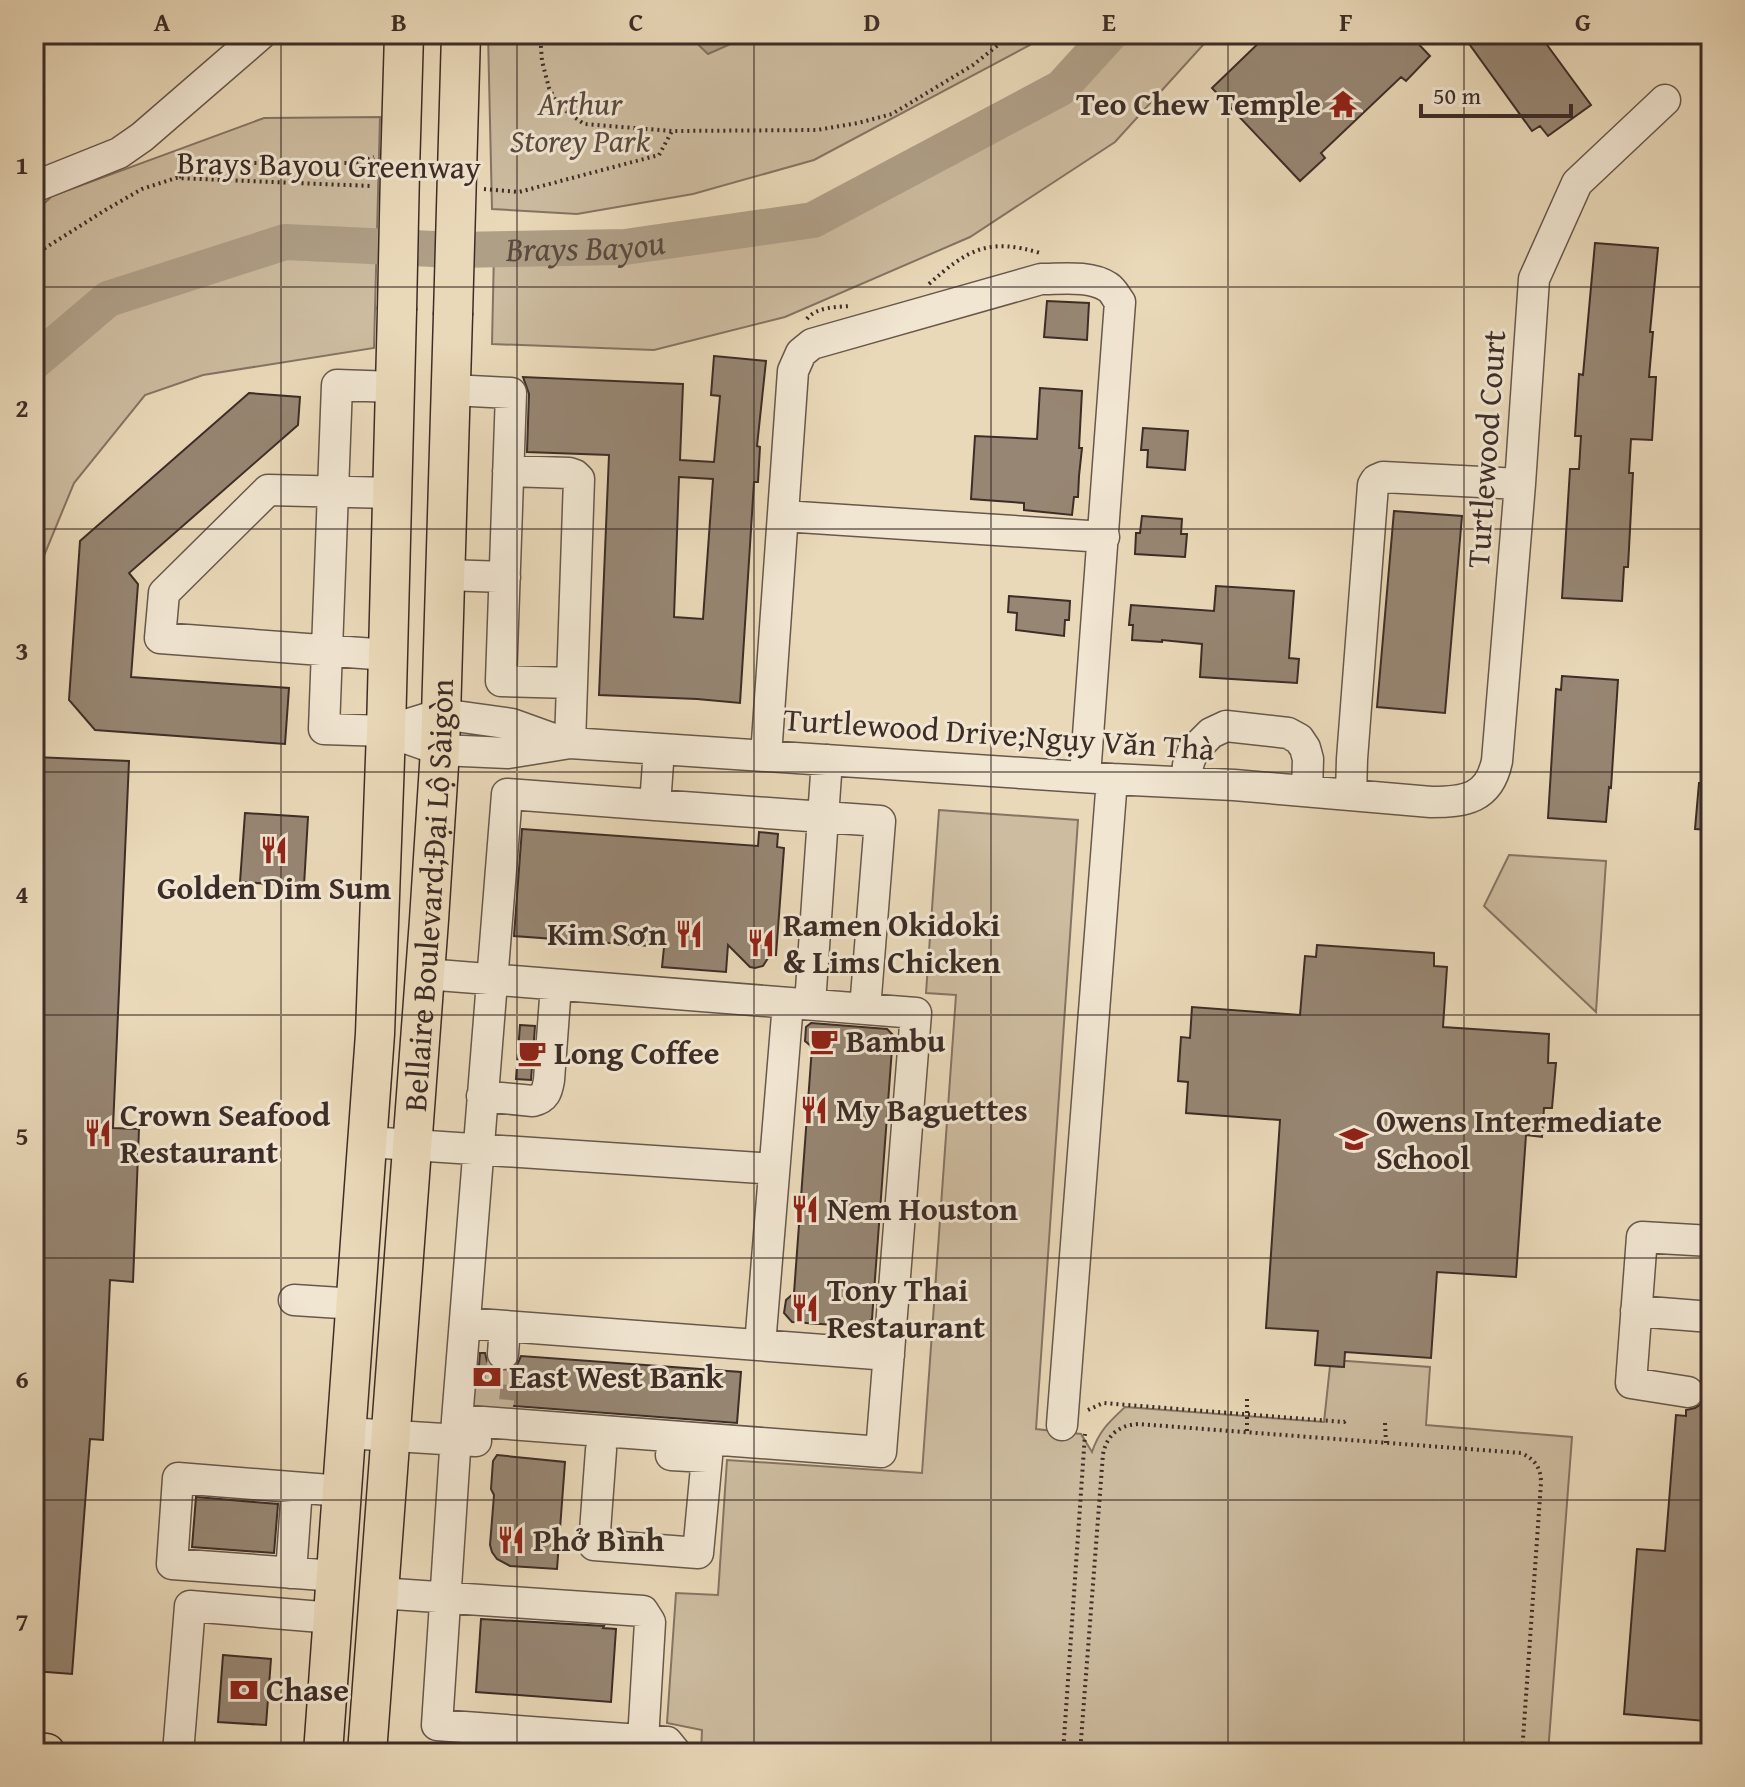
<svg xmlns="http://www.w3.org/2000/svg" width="1745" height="1787" viewBox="0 0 1745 1787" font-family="'Gentium Book Plus',serif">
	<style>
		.green { fill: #cdbca0; stroke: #857464; stroke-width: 2 }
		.water { fill: #af9f87; stroke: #817161; stroke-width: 2 }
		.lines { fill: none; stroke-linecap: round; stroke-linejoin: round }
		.river { stroke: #af9f87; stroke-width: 36 }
		.building { fill: #978673; stroke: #3d2d27; stroke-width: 2; fill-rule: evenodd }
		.minor-tunnel { stroke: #c7b79c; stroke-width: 30; stroke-dasharray: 30 15; stroke-linecap: butt }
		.minor-casing { stroke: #68584c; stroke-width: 33 }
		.major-casing { stroke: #3d2d27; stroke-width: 41 }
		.path { stroke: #3d2d27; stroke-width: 4; stroke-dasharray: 2 4; stroke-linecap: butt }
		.minor { stroke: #f1e6d2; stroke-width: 30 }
		.major { stroke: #ead9b9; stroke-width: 38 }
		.major-bridge-casing { stroke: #3d2d27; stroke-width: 41; stroke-linecap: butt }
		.major-bridge { stroke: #ead9b9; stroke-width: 38 }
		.grid { fill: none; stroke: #3d2d27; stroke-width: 2; stroke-opacity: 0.55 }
		.labels { text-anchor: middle; stroke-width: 6; stroke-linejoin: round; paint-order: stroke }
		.park-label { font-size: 32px; font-style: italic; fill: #5a4a3f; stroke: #f1e6d2 }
		.poi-label { font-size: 32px; font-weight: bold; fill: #3d2d27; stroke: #f1e6d2; text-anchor: start }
		.street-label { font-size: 32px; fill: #3d2d27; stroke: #f1e6d2 }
		.water-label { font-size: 34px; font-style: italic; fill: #5a4a3f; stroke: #f1e6d2 }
		.neatline { fill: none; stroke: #3d2d27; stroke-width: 3 }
		.grid-label { font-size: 26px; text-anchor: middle; font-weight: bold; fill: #3d2d27 }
	</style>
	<rect width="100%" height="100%" fill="#ead9b9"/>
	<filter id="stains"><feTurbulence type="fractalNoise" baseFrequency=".0025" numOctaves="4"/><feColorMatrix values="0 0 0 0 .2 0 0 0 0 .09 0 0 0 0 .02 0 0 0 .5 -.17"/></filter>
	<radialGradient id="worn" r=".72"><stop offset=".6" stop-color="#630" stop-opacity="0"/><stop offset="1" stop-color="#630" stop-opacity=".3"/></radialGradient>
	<path class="green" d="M488 34H1039L1030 45 814 160 693 194 577 214 492 209Z
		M1096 34H1213L1115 142 970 237 785 317 654 350 492 344 494 251 540 255 678 242 808 207 1039 90Z
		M380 117 374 348 203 375 145 395 74 483 34 580V213L52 196 264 118Z
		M939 810 1078 820 1036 1429 1081 1434 1092 1452C1099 1431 1109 1422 1125 1407L1324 1422 1330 1366 1344 1367V1361H1347L1430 1367 1426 1425 1572 1437 1548 1753H701L702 1730 667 1723 676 1593 718 1595 727 1460 922 1473 956 995 926 993Z
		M1509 855 1606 861 1596 1012 1484 906Z"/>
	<path class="water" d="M687 34H753L708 54Z"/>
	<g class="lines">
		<path class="river" id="s1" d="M34 362 108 299 285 242 455 250 625 247 813 220 1061 88 1110 34"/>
	</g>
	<path class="building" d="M1268 34H1409L1430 56 1406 81 1401 77 1321 153 1325 158 1300 181 1212 88Z
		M1462 34H1539L1591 105 1548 136 1540 126 1532 131Z
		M1595 243 1658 248 1650 332H1653L1649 377H1656L1652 440 1631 439 1629 473H1633L1628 567H1624L1622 601 1562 598 1570 469H1579L1581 436H1575L1579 374 1583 375Z
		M1047 301 1089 303 1087 340 1044 337Z
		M714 356 766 361 757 446 760 447 758 482H754L740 703 697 699 599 695 609 455 527 452 529 394 523 377 683 384 680 460 714 462 720 396 711 395ZM679 477 713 479 703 619 674 617Z
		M1040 388 1082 391 1079 448H1082L1079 476 1078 497H1074L1072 515 1024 510V503L971 499 975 436 1037 439Z
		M249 393 300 397 298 425 129 573 138 584 131 677 289 688 285 744 95 730 69 700 80 541Z
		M1143 428 1188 431 1185 470 1147 467 1148 450H1141Z
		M1394 511 1462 516 1445 713 1377 707Z
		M1142 516 1182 519 1181 534H1187L1185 557 1135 554 1136 533H1140Z
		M1216 586 1294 591 1289 658 1299 659 1297 683 1200 677 1202 644 1162 640V642L1132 640 1133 625H1129L1131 605 1214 611Z
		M1009 596 1070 601 1069 620H1065L1064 636 1016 630 1017 613 1008 612Z
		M1562 676 1618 680 1611 788 1609 787 1606 822 1548 818 1556 689 1561 690Z
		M34 757 129 761 113 1128 139 1129 133 1282 110 1280 103 1440 90 1439 72 1674 34 1671V1103H37L41 1014 34 1013Z
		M1699 783H1711V830L1695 829Z
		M245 813 308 817 304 886 240 882Z
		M522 829 758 846 759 832 778 834 777 847 784 848 776 955H770L763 966 755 968 750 967 728 945 726 972 662 967 664 947 514 936Z
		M1317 945 1434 953V966L1447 967 1443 1027 1549 1034 1548 1063H1556L1552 1108H1544L1542 1137 1526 1135 1516 1277 1437 1272 1431 1358 1345 1352 1344 1367 1315 1365 1318 1331 1266 1328 1280 1120 1186 1113 1188 1082 1178 1081 1181 1037 1190 1038 1192 1007 1300 1015 1305 956 1316 957Z
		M811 1023 887 1029 893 1035 872 1319 863 1327 792 1322 784 1313 786 1300 794 1293 812 1047 805 1041 806 1027Z
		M520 1025 535 1026 531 1080 516 1079Z
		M480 1353H485L487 1361 492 1368 501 1372 512 1370 518 1363 521 1356 741 1372 737 1423 476 1403Z
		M1706 1394 1704 1416 1711 1417V1645L1705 1721 1624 1714 1637 1549 1665 1551 1676 1415 1686 1416V1410L1695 1408 1701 1404Z
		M497 1455 565 1462 557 1569 510 1566 497 1559 492 1552 490 1545 494 1495 491 1489 493 1461Z
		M196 1497 278 1504 274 1553 192 1547Z
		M481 1619 604 1626 603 1628 616 1629 611 1702 476 1692Z
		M223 1655 271 1659 266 1725 218 1722Z"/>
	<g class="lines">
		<path class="minor-tunnel" d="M471 1398 499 1401 503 1354"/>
		<defs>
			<path id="minor" d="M34 187 119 153 142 137 261 34
				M395 387 337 385 324 729 386 731 440 750 508 753 570 743 1112 779 1234 785 1431 802C1465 802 1489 799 1497 761L1520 484 1534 279 1577 183 1665 100
				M451 390 511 393 501 681 572 683
				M508 471 569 473 575 475 579 479 570 743
				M783 516 1104 537
				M445 575 505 577
				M388 655 160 638 164 593 268 490 392 493
				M386 731 441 714 512 724 562 742
				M659 749 655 805 507 794 457 1420 437 1725 667 1742 676 1753
				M766 756 793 371 801 353 812 344 1041 279C1061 279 1090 275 1108 287 1113 290 1116 297 1120 302L1085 776
				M1187 782 1188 765 1193 751 1211 733 1226 726 1288 733 1299 739 1305 748 1308 759 1307 791
				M1351 795 1352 759 1373 485 1376 480 1383 477 1520 484
				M655 805 880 821 865 1009
				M425 974 916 1013 881 1452 457 1420
				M810 1004 827 760
				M482 1096 533 1101C545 1098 547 1092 549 1080L556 985
				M368 1142 774 1169
				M294 1300 356 1304
				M1636 1311 1711 1317
				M465 1323 889 1355
				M760 1345 788 1003
				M503 1354 505 1326
				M1688 1392 1631 1383 1642 1237 1711 1241
				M1062 1425 1112 779
				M346 1433 476 1441
				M601 1450 594 1545 698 1553 707 1457 671 1455
				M291 1573 297 1488
				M336 1576 172 1564 178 1478 342 1491
				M379 1593 643 1611 650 1622 643 1740
				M178 1753 190 1606 333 1618"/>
			<g id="major">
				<path d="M400 171 404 34"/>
				<path d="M457 173 461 34"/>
				<path d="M34 1752 46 1753"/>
				<path d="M323 1753 375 1034 386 731 397 310"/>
				<path id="s2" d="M367 1753 429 920 440 750 453 315"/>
			</g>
		</defs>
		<use href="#minor" class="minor-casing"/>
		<use href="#major" class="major-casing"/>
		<path class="path" d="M540 34 542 61 549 88 558 105 584 124 672 131 817 130 858 123 892 114 973 65 1012 34
			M179 177 216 163H357L374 157
			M484 189 519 192 659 155 672 131
			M34 255 107 209 142 189 176 178 371 186
			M929 284C967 250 988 237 1040 253
			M807 319C816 307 836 307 850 306
			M1247 1399V1432
			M1088 1410 1103 1403 1344 1422 1347 1420
			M1385 1423 1386 1443
			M1063 1753 1085 1434
			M1080 1753 1103 1454C1107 1435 1119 1425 1138 1424L1521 1453C1535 1459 1541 1468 1541 1483L1522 1753"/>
		<use href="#minor" class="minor"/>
		<use href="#major" class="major"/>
		<defs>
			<path id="major-bridge" d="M397 310 400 171
				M453 315 457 173"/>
		</defs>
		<use href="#major-bridge" class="major-bridge-casing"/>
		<use href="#major-bridge" class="major-bridge"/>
	</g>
	<path class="grid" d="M281 34V1753M517 34V1753M754 34V1753M991 34V1753M1228 34V1753M1464 34V1753M34 287H1711M34 529H1711M34 772H1711M34 1015H1711M34 1258H1711M34 1500H1711"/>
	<defs>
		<symbol id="temple-bare" viewBox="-9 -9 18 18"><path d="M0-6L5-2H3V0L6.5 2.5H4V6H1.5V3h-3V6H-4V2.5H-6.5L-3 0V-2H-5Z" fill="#8f2418" stroke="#f1e6d2" stroke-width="2.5" paint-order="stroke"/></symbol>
		<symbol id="restaurant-bare" viewBox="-9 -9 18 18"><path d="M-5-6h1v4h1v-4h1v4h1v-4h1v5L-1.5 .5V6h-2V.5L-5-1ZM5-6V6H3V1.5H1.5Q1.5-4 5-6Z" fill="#8f2418" stroke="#f1e6d2" stroke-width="2.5" paint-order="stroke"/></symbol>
		<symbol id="cafe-bare" viewBox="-9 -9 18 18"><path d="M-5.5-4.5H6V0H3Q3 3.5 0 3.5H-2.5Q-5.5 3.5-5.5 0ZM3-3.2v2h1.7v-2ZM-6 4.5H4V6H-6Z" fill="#8f2418" stroke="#f1e6d2" stroke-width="2.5" paint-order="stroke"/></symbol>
		<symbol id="school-bare" viewBox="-9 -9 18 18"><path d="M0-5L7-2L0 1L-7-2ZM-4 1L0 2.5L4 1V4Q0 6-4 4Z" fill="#8f2418" stroke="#f1e6d2" stroke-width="2.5" paint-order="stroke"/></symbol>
		<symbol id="bank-bare" viewBox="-9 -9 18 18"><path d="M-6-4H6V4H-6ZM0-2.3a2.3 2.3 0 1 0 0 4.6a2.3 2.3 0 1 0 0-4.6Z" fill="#8f2418" stroke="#f1e6d2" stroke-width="2.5" paint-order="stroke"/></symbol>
	</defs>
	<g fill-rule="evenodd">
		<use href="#temple-bare" x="1323" y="84" width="40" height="40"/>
		<use href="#restaurant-bare" x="254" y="830" width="40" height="40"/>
		<use href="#restaurant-bare" x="669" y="914" width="40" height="40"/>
		<use href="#restaurant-bare" x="741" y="923" width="40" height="40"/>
		<use href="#cafe-bare" x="804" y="1021" width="40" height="40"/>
		<use href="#cafe-bare" x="512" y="1033" width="40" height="40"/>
		<use href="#restaurant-bare" x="794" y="1090" width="40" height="40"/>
		<use href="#restaurant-bare" x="78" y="1113" width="40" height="40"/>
		<use href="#school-bare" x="1334" y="1119" width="40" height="40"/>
		<use href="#restaurant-bare" x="785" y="1189" width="40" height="40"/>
		<use href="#restaurant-bare" x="785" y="1288" width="40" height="40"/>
		<use href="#bank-bare" x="467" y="1357" width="40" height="40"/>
		<use href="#restaurant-bare" x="491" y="1520" width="40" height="40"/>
		<use href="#bank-bare" x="224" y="1670" width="40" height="40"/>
	</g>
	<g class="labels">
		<g class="park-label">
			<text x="580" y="115">Arthur<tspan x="580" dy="37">Storey Park</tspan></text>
		</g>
		<g class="poi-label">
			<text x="1321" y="115" text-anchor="end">Teo Chew Temple</text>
			<text x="274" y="899" text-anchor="middle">Golden Dim Sum</text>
			<text x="783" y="936">Ramen Okidoki<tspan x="783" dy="37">&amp; Lims Chicken</tspan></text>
			<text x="667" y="945" text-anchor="end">Kim Sơn</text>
			<text x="846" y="1052">Bambu</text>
			<text x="554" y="1064">Long Coffee</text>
			<text x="836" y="1121">My Baguettes</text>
			<text x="120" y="1126">Crown Seafood<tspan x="120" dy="37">Restaurant</tspan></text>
			<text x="1376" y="1132">Owens Intermediate<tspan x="1376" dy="37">School</tspan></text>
			<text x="827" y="1220">Nem Houston</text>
			<text x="827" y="1301">Tony Thai<tspan x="827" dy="37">Restaurant</tspan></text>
			<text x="509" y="1388">East West Bank</text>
			<text x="533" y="1551">Phở Bình</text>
			<text x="266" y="1701">Chase</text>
		</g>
		<g class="street-label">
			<text transform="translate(329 165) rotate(1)" y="11">Brays Bayou Greenway</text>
			<text transform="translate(1486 449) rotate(-86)" y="11">Turtlewood Court</text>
			<text transform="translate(999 734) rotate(4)" y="11">Turtlewood Drive;Ngụy Văn Thà</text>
			<text dy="11" stroke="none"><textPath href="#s2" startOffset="860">Bellaire Boulevard;Đại Lộ Sàigòn</textPath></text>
		</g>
		<g class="water-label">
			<text dy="12" stroke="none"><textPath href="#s1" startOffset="584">Brays Bayou</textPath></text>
		</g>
	</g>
	<rect width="1745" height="1787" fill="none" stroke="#ead9b9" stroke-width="88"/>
	<path d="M1421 104v12h150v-12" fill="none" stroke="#3d2d27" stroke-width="4"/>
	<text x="1433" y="104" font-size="24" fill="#3d2d27" stroke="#f1e6d2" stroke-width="6" paint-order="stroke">50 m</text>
	<rect x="44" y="44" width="1657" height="1699" class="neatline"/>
	<g class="grid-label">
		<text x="162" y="31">A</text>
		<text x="399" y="31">B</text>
		<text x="636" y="31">C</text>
		<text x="872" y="31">D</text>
		<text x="1109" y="31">E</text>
		<text x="1346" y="31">F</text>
		<text x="1583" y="31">G</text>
		<text x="22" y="174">1</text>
		<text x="22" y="417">2</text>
		<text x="22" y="660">3</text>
		<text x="22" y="903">4</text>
		<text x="22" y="1145">5</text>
		<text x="22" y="1388">6</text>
		<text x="22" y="1631">7</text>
	</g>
	<rect width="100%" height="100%" filter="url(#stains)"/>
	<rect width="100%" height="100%" fill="url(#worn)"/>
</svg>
